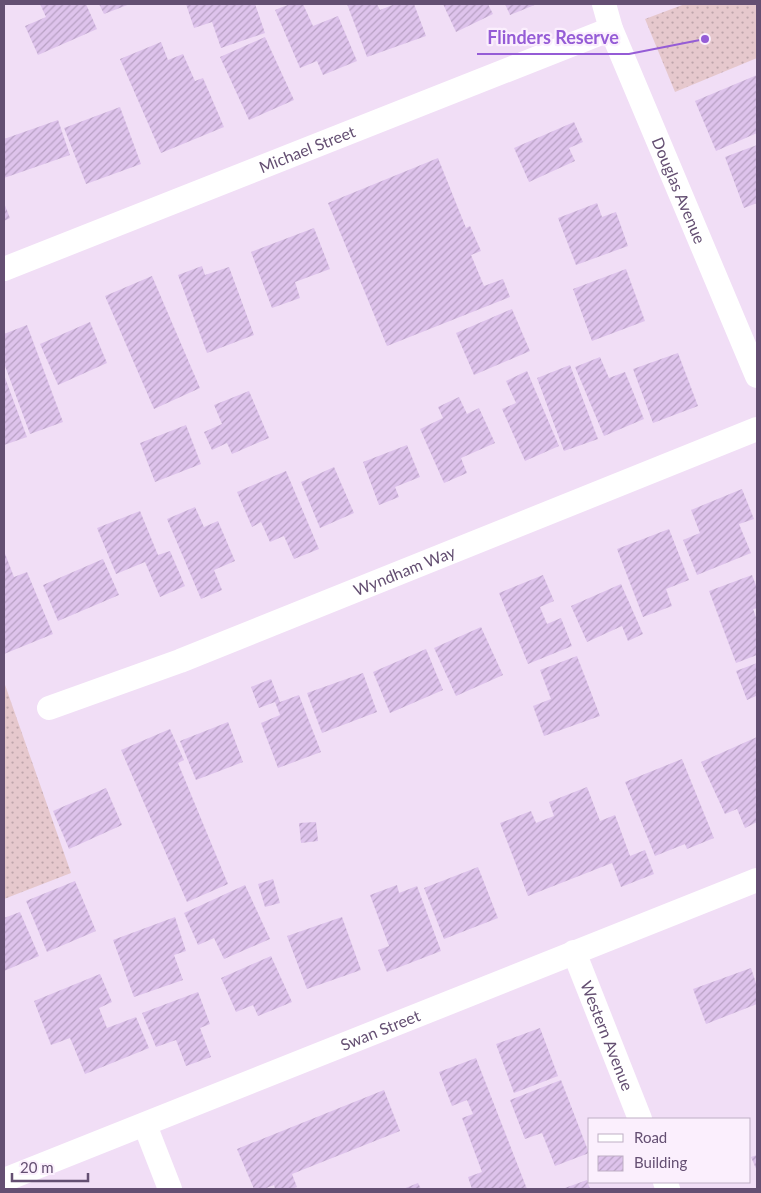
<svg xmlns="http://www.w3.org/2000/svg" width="761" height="1193" viewBox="0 0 761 1193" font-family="Lato,sans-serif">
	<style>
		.residential { fill: #f1def6; fill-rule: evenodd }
		.grass { fill: url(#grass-dots) }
		.building { fill: url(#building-hatch) }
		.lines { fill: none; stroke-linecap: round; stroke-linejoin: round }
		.street { stroke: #fff; stroke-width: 24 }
		.labels { text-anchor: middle; stroke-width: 4.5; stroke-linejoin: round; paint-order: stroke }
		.street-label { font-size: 16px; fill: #644f72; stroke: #fbeffd }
		.leader { fill: none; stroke: #955cd6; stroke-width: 2 }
		.callout-dot { fill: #955cd6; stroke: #fbeffd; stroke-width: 2 }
		.callout-label { font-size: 18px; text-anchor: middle; font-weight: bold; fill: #955cd6; stroke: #fbeffd; stroke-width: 4.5; stroke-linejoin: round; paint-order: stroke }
	</style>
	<defs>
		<pattern id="grass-dots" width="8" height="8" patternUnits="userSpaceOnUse" patternTransform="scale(1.25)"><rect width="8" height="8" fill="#e6c8cd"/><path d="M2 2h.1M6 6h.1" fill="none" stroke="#bea5ab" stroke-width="1.8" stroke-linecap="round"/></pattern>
		<pattern id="building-hatch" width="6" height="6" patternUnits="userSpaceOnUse" patternTransform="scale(1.25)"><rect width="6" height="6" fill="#dec3ec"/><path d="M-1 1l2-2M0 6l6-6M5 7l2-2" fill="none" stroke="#b8a1c4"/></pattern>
	</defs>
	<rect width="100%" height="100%" fill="#f8e9fa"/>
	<path class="residential" d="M4 4H757V1189H4ZM590 1119H750V1182H590Z"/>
	<path class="grass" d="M685 4H757V58L675 92 645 19Z
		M4 682 71 873 4 899Z"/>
	<path class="building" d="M40 4H86L97 29 38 55 25 26 46 17Z
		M99 4H130L104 14Z
		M186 4H255L265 33 221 48 212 22 194 28Z
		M290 4H303L313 26 338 16 357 61 323 75 317 61 300 68 275 10Z
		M347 4H377L380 10 395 4H414L426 36 367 57Z
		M443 4H488L493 14 456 32Z
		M505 4H537L510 15Z
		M265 37 294 100 249 120 220 57Z
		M161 42 168 60 183 54 195 81 203 78 224 127 161 153 120 59Z
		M757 75V133L716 151 695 101Z
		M120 107 141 164 86 184 64 128Z
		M58 120 70 155 4 178V139Z
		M574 122 583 142 569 148 575 161 529 182 514 148Z
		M757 145V203L744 208 725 157Z
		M438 158 466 228 470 226 481 251 471 255 484 286 503 279 510 297 387 346 328 203Z
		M4 203 10 218 4 221Z
		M597 203 602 217 616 212 628 246 576 265 558 218Z
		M314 228 330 269 295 282 300 298 272 308 251 252Z
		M202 266 205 275 229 267 254 335 207 353 178 275Z
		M626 269 645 321 592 341 573 289Z
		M152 276 200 388 154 409 105 296Z
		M512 309 530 351 474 375 456 333Z
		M90 322 107 363 58 385 40 344Z
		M27 325 63 422 30 434 4 363V334Z
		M678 353 698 406 653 423 633 369Z
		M600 357 609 378 625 372 644 419 604 436 575 367Z
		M570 365 598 439 564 451 537 378Z
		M527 371 559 446 525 461 502 409 516 403 506 381Z
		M4 375 27 437 4 445Z
		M249 391 269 438 232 454 227 443 212 450 204 432 222 424 214 405Z
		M459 397 467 414 479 408 495 443 461 458 467 473 444 483 420 429 443 418 438 407Z
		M186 425 201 464 155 482 140 443Z
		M407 445 420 477 395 487 399 497 379 505 363 462Z
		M334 467 354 513 320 528 301 482Z
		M286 471 319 549 294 559 284 536 270 542 261 522 252 527 237 492Z
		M742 489 754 519 739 524 751 553 697 575 683 540 700 533 691 510Z
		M195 507 204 527 218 521 235 561 214 570 222 590 201 599 167 519Z
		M140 511 158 555 170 551 185 586 160 597 145 562 116 574 97 528Z
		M669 529 689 580 666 589 672 606 643 617 617 549Z
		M4 551 14 577 27 572 53 634 4 654Z
		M103 559 119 595 58 621 43 585Z
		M543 575 554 601 540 607 547 624 561 618 572 646 528 664 499 593Z
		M752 575 757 588V608L753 609 757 620V655L736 663 709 591Z
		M621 584 643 634 628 641 622 626 587 642 571 606Z
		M481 627 503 675 456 696 434 648Z
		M426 649 443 690 390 713 373 672Z
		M577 656 600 716 544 736 533 706 551 699 540 670Z
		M757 663V700L756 696 747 700 736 671Z
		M363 673 377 712 322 733 307 693Z
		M271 679 280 702 299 695 321 752 278 768 261 723 280 715 275 702 259 708 251 687Z
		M228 722 243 762 196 780 180 741Z
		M170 729 184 760 178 763 228 884 187 902 121 750Z
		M757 737V822L745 828 737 809 725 814 701 762Z
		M682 759 714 838 687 849 685 844 655 856 625 782Z
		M587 787 600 821 615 815 630 856 645 850 654 874 621 887 612 863 528 896 500 823 531 811 536 823 554 816 549 802Z
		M106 788 122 825 69 849 53 811Z
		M316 822 318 841 301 843 299 823Z
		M478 867 498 918 444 939 424 888Z
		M273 879 280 903 265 907 258 884Z
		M75 881 96 931 47 952 26 901Z
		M245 885 270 939 224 959 214 938 198 945 184 913Z
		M397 885 399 893 417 886 441 951 387 972 378 950 389 946 370 895Z
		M20 912 39 956 4 971V918Z
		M175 917 186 951 174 955 183 980 134 997 113 940Z
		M342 917 361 970 307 989 287 936Z
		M271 956 292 1002 258 1016 253 1005 236 1012 221 978Z
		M751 968 757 986V1004L706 1024 693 989Z
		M100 974 112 1002 99 1008 107 1028 136 1017 149 1048 85 1074 70 1038 51 1045 34 1001Z
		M198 992 210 1024 200 1028 211 1057 186 1066 176 1040 156 1047 142 1013Z
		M540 1028 558 1076 514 1093 496 1044Z
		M476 1058 527 1189H472L468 1177 482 1172 462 1118 473 1114 467 1100 452 1106 439 1072Z
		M561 1080 589 1153 555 1166 542 1133 525 1139 510 1100Z
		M384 1090 400 1131 292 1174 297 1187 291 1189H275L274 1185 264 1189H254L237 1149Z
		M757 1155V1171L751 1157Z
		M587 1180 590 1189H562Z
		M418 1183 421 1189H403Z"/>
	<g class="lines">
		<g class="street">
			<path id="s1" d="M604 4 611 29 757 376"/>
			<path id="s2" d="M4 269 611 29"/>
			<path id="s3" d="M49 708 180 661 757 429"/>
			<path id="s4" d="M574 952 640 1119"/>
			<path d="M145 1125 170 1189"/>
			<path id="s5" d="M4 1180 757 880"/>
			<path d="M665 1182 668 1189"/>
		</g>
	</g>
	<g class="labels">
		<g class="street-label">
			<text dy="6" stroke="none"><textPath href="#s2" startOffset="326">Michael Street</textPath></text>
			<text dy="6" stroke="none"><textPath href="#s1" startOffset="201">Douglas Avenue</textPath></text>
			<text dy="6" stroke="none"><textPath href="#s3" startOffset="381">Wyndham Way</textPath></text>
			<text dy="6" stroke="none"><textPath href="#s5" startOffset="405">Swan Street</textPath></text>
			<text dy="6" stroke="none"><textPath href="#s4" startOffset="90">Western Avenue</textPath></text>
		</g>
	</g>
	<path class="leader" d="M705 39L629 54H477"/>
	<circle class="callout-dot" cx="705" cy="39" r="5"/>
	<g class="callout-label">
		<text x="553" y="44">Flinders Reserve</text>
	</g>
	<rect width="761" height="1193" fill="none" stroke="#644f72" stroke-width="10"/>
	<rect x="588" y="1118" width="162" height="65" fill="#fbeffd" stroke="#bfafc5"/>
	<rect x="598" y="1134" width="25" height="8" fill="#ffffff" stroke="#bfafc5"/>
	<text x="634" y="1143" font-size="15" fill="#644f72">Road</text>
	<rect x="598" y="1156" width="25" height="15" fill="url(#building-hatch)" stroke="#bfafc5"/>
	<text x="634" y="1168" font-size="15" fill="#644f72">Building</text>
	<path d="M12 1173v8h76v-8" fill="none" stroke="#644f72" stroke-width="2.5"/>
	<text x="20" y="1173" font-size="15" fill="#644f72" stroke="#fbeffd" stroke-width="4" paint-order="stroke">20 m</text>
</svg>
